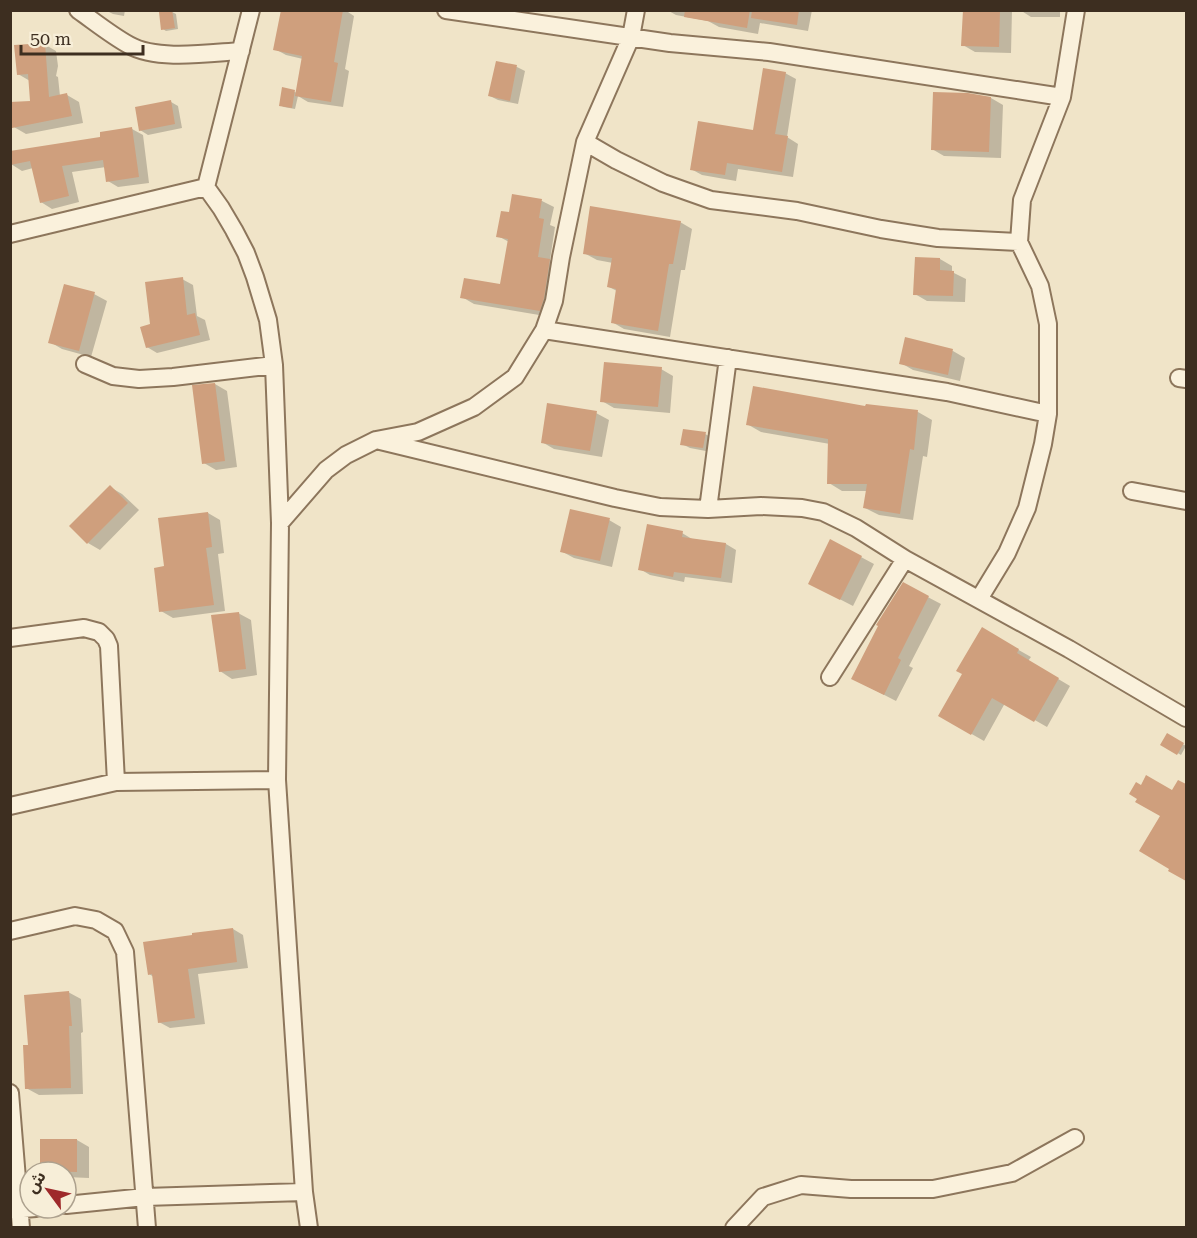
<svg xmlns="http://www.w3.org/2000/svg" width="1197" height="1238" viewBox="0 0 1197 1238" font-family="'Roboto Serif','Noto Sans Arabic',serif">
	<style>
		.shadow { fill: #0003 }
		.building { fill: #cf9f7d }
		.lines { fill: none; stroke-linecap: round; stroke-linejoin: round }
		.minor-casing { stroke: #8d765c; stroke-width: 20 }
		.minor { stroke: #faf1dc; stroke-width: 16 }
	</style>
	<rect width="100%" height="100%" fill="#f0e4c8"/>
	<path class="shadow" d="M105 10H125L124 16 113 14Z
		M282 10H345L354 16 345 69 349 71 343 107 308 102 298 96 295 109 284 107 280 105 283 89 298 93 303 59 286 55 275 49Z
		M667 10H812L808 31 760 23 758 34 719 27 708 21 676 15Z
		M955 10H1012L1011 53 975 52 963 45 964 11Z
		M1020 10H1060V17H1031Z
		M172 12 176 14 178 29 166 31 163 29Z
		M44 44 56 51 58 66 56 76 58 77 60 96 67 95 79 102 83 123 26 134 14 127 31 102 30 81 18 74Z
		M497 63 517 67 525 71 518 104 498 100 490 96Z
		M785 73 796 79 787 137 798 144 793 177 738 169 736 181 702 175 691 169 754 132Z
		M991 98 1003 105 1001 158 944 156 932 149Z
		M171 102 178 106 182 128 148 135 140 130Z
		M132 129 143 135 149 183 118 187 108 181 106 167 72 172 79 202 52 209 41 202 33 168 22 171 11 164Z
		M513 196 542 201 554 207 550 225 555 227 550 260 561 267 551 317 474 304 462 297 502 286 509 242 498 236 510 214Z
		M680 222 692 229 685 270H681L670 337 624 329 612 322 617 291 609 287 613 263 597 260 584 253Z
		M940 259 952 266V272L966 279 965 302 927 301 915 294Z
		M182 279 193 285 197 316 205 320 210 340 157 353 147 347 152 325Z
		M94 294 107 301 91 357 62 349 50 342Z
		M953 351 965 358 960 381 913 370 901 363Z
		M661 369 673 376 670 413 614 408 602 401Z
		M215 384 227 391 237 467 216 470 204 463Z
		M867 406 918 412 932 420 927 457 923 456 913 520 879 515 865 508 868 491H842L829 483 830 444 761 432 747 424 867 407Z
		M596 413 609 420 602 457 554 449 542 442Z
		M705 434 713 438 711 452 690 448 682 444Z
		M110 487 122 494 139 510 100 550 88 543Z
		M208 513 220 520 224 553 218 554 225 611 173 618 161 611 166 567Z
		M609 520 621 527 612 567 574 558 561 551Z
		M682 533 692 539 726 544 736 550 732 583 685 577 684 582 650 575 640 569Z
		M831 541 874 564 853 606 822 590Z
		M903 584 941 604 909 666 913 668 896 701 865 685Z
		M238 613 251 620 257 675 232 679 220 671Z
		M982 629 1031 657 1028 661 1070 686 1047 727 1005 703 984 741 940 716 964 673Z
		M1167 735 1186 746 1181 755 1162 744Z
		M1177 784 1186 790V880L1170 871 1162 815 1141 787 1173 792Z
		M233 929 243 935 248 968 198 974 205 1024 170 1028 159 1022 154 977 149 974Z
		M68 992 81 999 83 1032 81 1033 83 1094 39 1095 26 1088 30 1046Z
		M77 1140 89 1147V1178L66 1177V1172H44L41 1170Z"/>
	<path class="building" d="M172 10 175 28 161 30 159 12Z
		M281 10H343L334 62 338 63 331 102 295 96 302 56 273 50Z
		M685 10H750L747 28 684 17Z
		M752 10H799L797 25 751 18Z
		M963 10H1000L999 47 961 46Z
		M45 43 49 97 67 93 72 116 12 128 10 102 30 101 28 74 17 75 14 45Z
		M496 61 517 65 510 101 488 96Z
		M763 68 786 72 775 134 788 136 782 172 727 163 725 175 690 170 698 121 753 130Z
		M282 87 295 90 292 108 279 106Z
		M933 92 968 93 991 97 989 152 931 150Z
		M171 100 175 124 139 131 135 107Z
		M132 127 139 177 106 182 103 160 62 166 69 196 40 203 30 161 10 165V151L100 137V132Z
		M512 194 542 199 539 218 544 219 538 257 550 259 544 298 540 311 460 298 464 278 500 284 508 239 496 237 501 211 509 212Z
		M590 206 681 221 673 264H669L658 331 611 323 616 289 607 287 612 258 583 254Z
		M915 257 940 258V270L954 271 953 296 913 295Z
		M183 277 187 315 195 313 200 335 146 348 140 327 150 324 145 282Z
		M64 284 95 292 79 351 48 343Z
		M905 337 953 349 948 375 899 364Z
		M604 362 662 367 658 407 600 402Z
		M215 383 225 461 202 464 192 385Z
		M753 386 865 406 866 404 918 410 914 450 910 449 900 514 863 508 867 484H827L828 439 746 425Z
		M547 403 597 411 590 451 541 443Z
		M683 429 706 432 703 448 680 445Z
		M110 485 128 503 87 544 69 526Z
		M570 509 610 518 600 561 560 552Z
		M208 512 212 547 206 548 214 605 159 612 154 568 164 566 158 518Z
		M647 524 683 531 682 537 726 543 721 578 674 572 673 577 638 570Z
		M830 539 862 556 840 600 808 584Z
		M903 582 929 596 898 658 901 660 884 695 851 679 878 626 876 625Z
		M239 612 246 669 219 672 211 615Z
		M982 627 1019 649 1017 653 1059 678 1034 722 992 698 971 735 938 716 962 674 956 671Z
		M1167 733 1184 743 1177 755 1160 745Z
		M1146 775 1172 790 1178 780 1186 784V881L1168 871 1169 869 1139 851 1160 816 1135 802 1137 799 1129 794 1136 782 1141 785Z
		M233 928 237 962 188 969 195 1018 158 1023 152 974 148 975 143 942 192 935V933Z
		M69 991 72 1026H69L71 1088 25 1089 23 1045H28L24 995Z
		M40 1139H77V1172L40 1171Z"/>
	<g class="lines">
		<defs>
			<path id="minor" d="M78 10C95 22 111 35 129 45 157 61 209 53 241 51
				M446 10 670 43 769 52 1062 97
				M585 142 616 160 663 183 711 200 797 211 881 229 938 238 1019 242
				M206 187 221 208 234 230 246 253 255 277 268 320 274 365 280 523 277 780 304 1192 309 1228
				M206 187 251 10
				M10 234 206 187
				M544 330 947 392 1048 414
				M85 364 113 376 139 379 173 377 274 365
				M1179 378 1186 379
				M376 440 615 498 660 507 708 509 761 506 802 508 823 512 856 528 905 559 1069 649 1186 718
				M1132 491 1186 501
				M708 509 728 358
				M280 523 326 470 346 455 376 440 418 432 474 407 515 377 544 330 554 301 561 257 585 142 631 37 636 10
				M979 599 1007 553 1027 508 1043 444 1048 414V324L1040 286 1019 242 1022 200 1062 97 1076 10
				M10 638 84 628 99 632 106 639 109 646 116 782
				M830 677 905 559
				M10 806 116 782 277 780
				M10 931 75 916 96 920 115 931 125 952 147 1228
				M10 1093 21 1228
				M66 1205 145 1197 304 1192
				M10 1210 36 1208
				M734 1228 763 1197 801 1185 851 1189H933L1012 1173 1075 1138"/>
		</defs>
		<use href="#minor" class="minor-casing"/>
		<use href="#minor" class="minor"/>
	</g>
	<rect width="1197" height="1238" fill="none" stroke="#3d2e20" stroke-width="24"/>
	<g transform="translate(48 1190) rotate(303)"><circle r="28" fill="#f7eed8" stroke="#ada18e" stroke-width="1.5"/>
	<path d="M0-4.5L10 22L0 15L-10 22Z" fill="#9e2a2b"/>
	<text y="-9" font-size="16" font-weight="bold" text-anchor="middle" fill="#3d2e20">ش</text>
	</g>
	<path d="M21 45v9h122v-9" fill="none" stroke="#3d2e20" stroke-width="3"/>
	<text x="30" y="45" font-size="18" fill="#3d2e20" stroke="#f7eed8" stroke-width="4.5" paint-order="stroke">50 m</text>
</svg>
